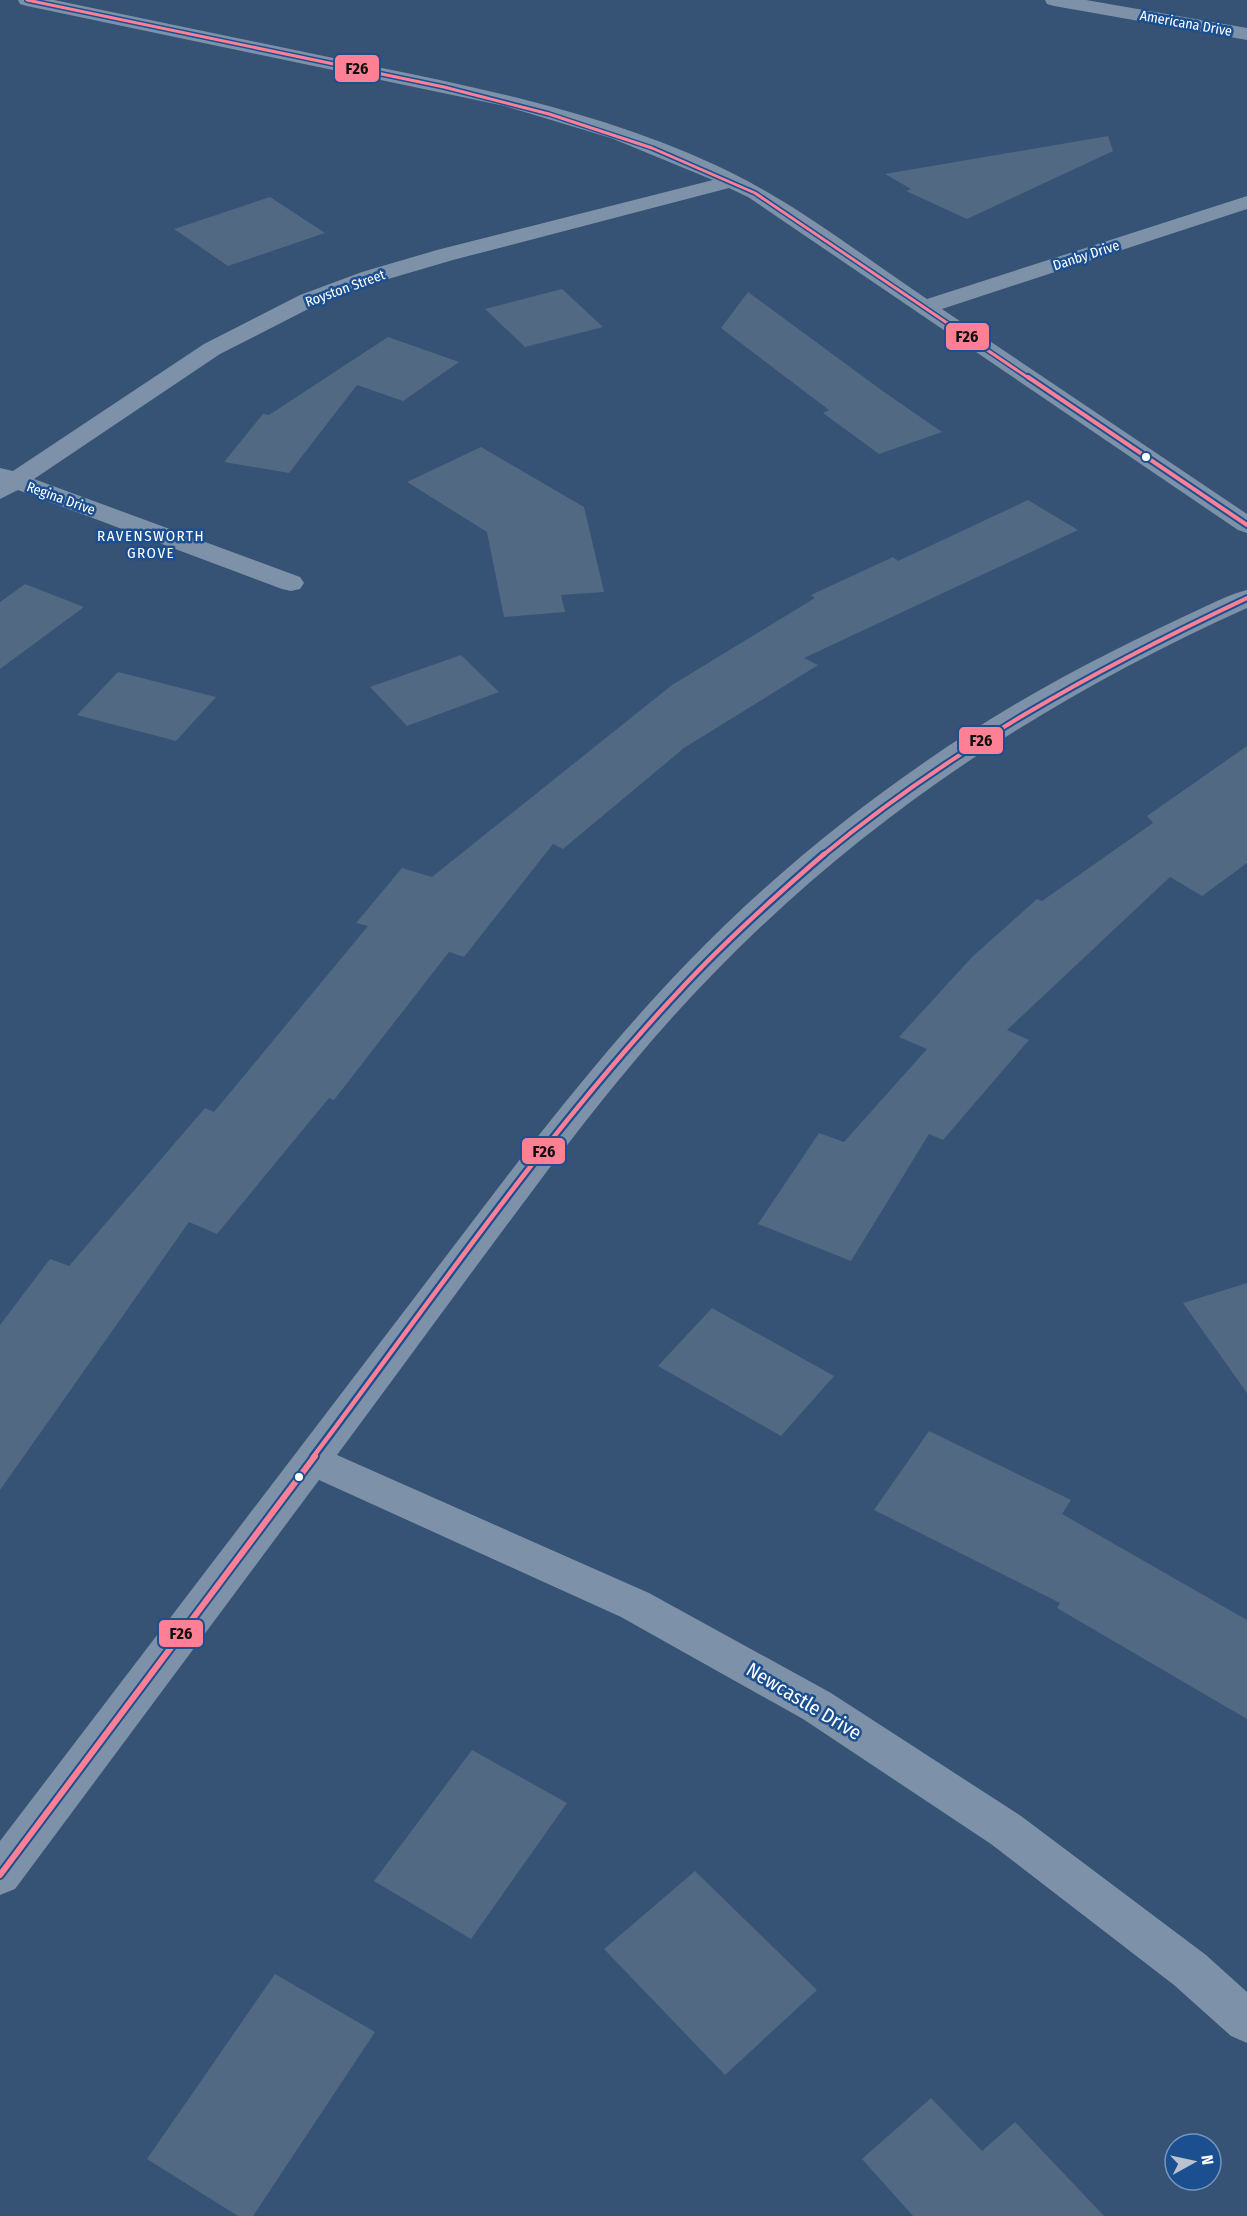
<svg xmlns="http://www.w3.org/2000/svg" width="1247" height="2216" viewBox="0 0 1247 2216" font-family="'Fira Sans Condensed',sans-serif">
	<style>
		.building { fill: #526984 }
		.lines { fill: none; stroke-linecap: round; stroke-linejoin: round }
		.minor { fill: #7d92a8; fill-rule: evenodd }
		.bus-1-far3-casing { stroke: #1b4f8f; stroke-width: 6 }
		.bus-1-far2-casing { stroke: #1b4f8f; stroke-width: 8 }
		.bus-1-far1-casing { stroke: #1b4f8f; stroke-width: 9 }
		.bus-1-casing { stroke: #1b4f8f; stroke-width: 10 }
		.bus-1-far3 { stroke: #ff8094; stroke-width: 3 }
		.bus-1-far2 { stroke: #ff8094; stroke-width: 4 }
		.bus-1-far1 { stroke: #ff8094; stroke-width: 4.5 }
		.bus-1 { stroke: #ff8094; stroke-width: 6 }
		.bus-dot { fill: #fff; stroke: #1b4f8f; stroke-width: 2 }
		.labels { text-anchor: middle; stroke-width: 5; stroke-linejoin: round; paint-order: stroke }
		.far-street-label { font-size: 14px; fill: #fff; stroke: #1b4f8f }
		.far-neighbourhood-label { font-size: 15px; letter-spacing: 1.5px; fill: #fff; stroke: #1b4f8f }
		.near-street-label { font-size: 20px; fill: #fff; stroke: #1b4f8f }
		.line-badge { stroke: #1b4f8f; stroke-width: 2 }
		.pale-badge-label { font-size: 16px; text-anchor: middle; font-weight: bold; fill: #111 }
	</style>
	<rect width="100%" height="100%" fill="#365274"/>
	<path class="building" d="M1108 136 1113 151 967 219 906 191 911 189 885 174Z
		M270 197 325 233 228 266 174 229Z
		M562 289 603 327 525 347 485 309Z
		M748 292 884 392 942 432 879 454 823 413 829 410 721 328Z
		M388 337 459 362 403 401 357 385 289 473 224 462 263 414 269 415Z
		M481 447 584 507 604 592 561 595 565 612 504 617 487 532 407 482Z
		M1028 500 1078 530 804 658 818 665 684 748 563 849 553 844 464 957 449 952 334 1100 329 1098 217 1234 189 1222 0 1490V1325L50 1259 69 1266 205 1108 214 1112 368 926 356 923 402 868 432 877 672 685 815 598 811 595 893 557 898 561Z
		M25 584 84 607 0 669V602Z
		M461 655 499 692 407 726 370 687Z
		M118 672 216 697 176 741 77 715Z
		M1247 746V863L1202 896 1170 877 1007 1030 1029 1040 943 1140 929 1134 851 1261 758 1224 819 1133 844 1142 927 1049 899 1037 972 957 1037 899 1042 901 1153 823 1147 816Z
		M1247 1283V1393L1183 1303Z
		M712 1308 834 1376 781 1436 658 1366Z
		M929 1431 1071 1500 1062 1514 1247 1620V1719L1057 1608 1060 1603 874 1510Z
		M472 1750 567 1803 471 1939 374 1881Z
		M695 1871 817 1990 725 2075 604 1949Z
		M275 1974 375 2032 253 2216H238L147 2159Z
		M931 2098 982 2151 1015 2122 1104 2216H913L862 2159Z"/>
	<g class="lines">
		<path class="minor" d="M18 0H54C158 22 262 43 367 65 491 90 615 116 730 172 799 206 863 256 927 299L1247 196V209L942 309 1247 514V533L1238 530 748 197 729 188 453 260 378 282 316 305 220 354 34 479 300 577 304 583 300 589 291 591 282 589 18 490 0 499V468L13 471 204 344 300 295 362 272 437 250 713 180 611 138 505 106 27 6 20 4Z
			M1045 0H1086L1247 28V40L1054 6 1047 4Z
			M1247 590V608C1045 699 866 816 712 975 631 1058 561 1152 492 1245 440 1315 389 1385 337 1455L649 1593 831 1693 1021 1816 1206 1955 1247 1992V2043L1231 2036 1174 1985 991 1844 803 1719 621 1617 319 1480 15 1889 0 1895V1841L524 1154C576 1088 629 1023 688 962 809 837 955 730 1111 652 1140 637 1170 623 1200 609 1215 602 1230 594 1247 590Z"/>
		<defs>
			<path id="bus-1-far3" d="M27 0 444 87 549 114 652 148 755 193 1030 379"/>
			<path id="bus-1-far2" d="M1028 377 1247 525
				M822 856C951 749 1096 669 1247 598"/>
			<path id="bus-1-far1" d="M313 1457C431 1301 545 1134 679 991 724 942 773 898 824 854"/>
			<path id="bus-1" d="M0 1875 315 1456"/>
		</defs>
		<use href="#bus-1-far3" class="bus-1-far3-casing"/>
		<use href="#bus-1-far2" class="bus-1-far2-casing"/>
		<use href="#bus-1-far1" class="bus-1-far1-casing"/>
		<use href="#bus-1" class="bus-1-casing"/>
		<use href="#bus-1-far3" class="bus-1-far3"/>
		<use href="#bus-1-far2" class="bus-1-far2"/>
		<use href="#bus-1-far1" class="bus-1-far1"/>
		<use href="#bus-1" class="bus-1"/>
	</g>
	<g class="bus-dot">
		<circle cx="1146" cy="457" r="5"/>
		<circle cx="299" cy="1477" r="5"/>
	</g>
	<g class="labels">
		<g class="far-street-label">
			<text transform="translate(1186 23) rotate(10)" y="5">Americana Drive</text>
			<text transform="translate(1086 255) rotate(-18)" y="5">Danby Drive</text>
			<text transform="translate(345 288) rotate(-20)" y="5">Royston Street</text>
			<text transform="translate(61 498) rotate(20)" y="5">Regina Drive</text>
		</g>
		<g class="far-neighbourhood-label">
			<text x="151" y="541">RAVENSWORTH<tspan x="151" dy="17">GROVE</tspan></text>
		</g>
		<g class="near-street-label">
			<text transform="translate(804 1701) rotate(31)" y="7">Newcastle Drive</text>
		</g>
	</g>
	<g class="line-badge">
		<rect x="334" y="54" width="46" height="29" rx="6" fill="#ff8094"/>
		<rect x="945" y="322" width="45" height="29" rx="6" fill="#ff8094"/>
		<rect x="958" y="726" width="46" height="29" rx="6" fill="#ff8094"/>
		<rect x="521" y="1137" width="45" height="28" rx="6" fill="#ff8094"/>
		<rect x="158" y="1619" width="46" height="29" rx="6" fill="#ff8094"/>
	</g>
	<g class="pale-badge-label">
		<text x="357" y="74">F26</text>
		<text x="967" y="342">F26</text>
		<text x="981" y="746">F26</text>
		<text x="544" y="1157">F26</text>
		<text x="181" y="1639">F26</text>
	</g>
	<g transform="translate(1193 2162) rotate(82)"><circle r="28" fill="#1b4f8f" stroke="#7695bc" stroke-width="1.5"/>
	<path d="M0-4.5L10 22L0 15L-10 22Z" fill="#b9c2ce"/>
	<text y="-9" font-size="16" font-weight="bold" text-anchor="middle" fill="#ffffff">N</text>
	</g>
</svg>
